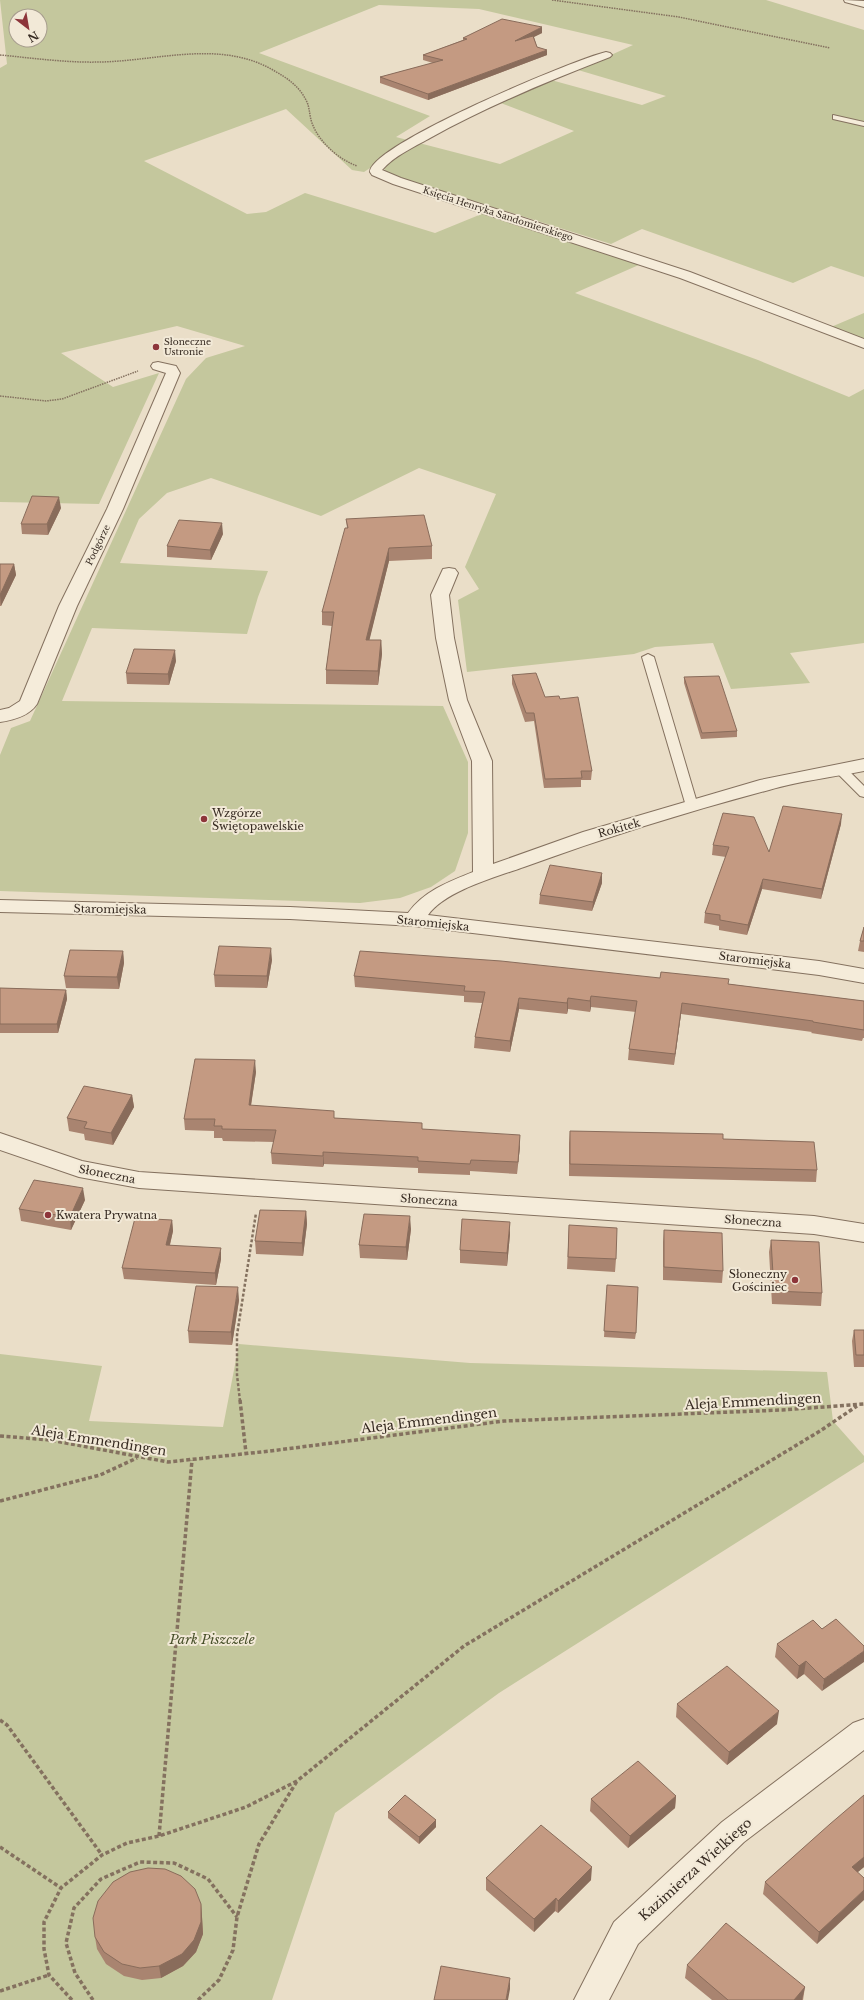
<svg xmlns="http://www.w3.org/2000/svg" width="864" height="2000" viewBox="0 0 864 2000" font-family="'Libre Baskerville',serif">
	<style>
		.green { fill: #c4c79d; fill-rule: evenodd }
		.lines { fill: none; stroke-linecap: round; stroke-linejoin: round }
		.service-casing { stroke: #84715f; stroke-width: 2 }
		.minor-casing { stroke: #84715f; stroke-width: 2 }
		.path-far2 { stroke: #84715f; stroke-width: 1.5; stroke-dasharray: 1.5 1; stroke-linecap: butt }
		.path-far1 { stroke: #84715f; stroke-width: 2.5; stroke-dasharray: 3 2; stroke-linecap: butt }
		.path { stroke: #84715f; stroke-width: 3.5; stroke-dasharray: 4 2.5; stroke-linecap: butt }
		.service { fill: #f5ecda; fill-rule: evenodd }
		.minor { fill: #f5ecda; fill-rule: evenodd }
		.wall { fill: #a98470 }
		.shaded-wall { fill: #896c5b }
		.building { fill: #c49a82; stroke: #896c5b }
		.poi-dot { fill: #8d353a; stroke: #f2e9d7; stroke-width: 1.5 }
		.labels { text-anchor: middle; stroke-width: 4; stroke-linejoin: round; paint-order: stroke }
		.far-street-label { font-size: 9px; fill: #362a21; stroke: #f2e9d7 }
		.far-poi-label { font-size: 9px; fill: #362a21; stroke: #f2e9d7; text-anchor: start }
		.poi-label { font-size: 11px; fill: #362a21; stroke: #f2e9d7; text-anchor: start }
		.street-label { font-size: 11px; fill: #362a21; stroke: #f2e9d7 }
		.near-street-label { font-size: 13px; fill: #362a21; stroke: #f2e9d7 }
		.near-park-label { font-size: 13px; font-style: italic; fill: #48502a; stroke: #f2e9d7 }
	</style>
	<rect width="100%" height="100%" fill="#eadec8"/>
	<path class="green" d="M0 0H766L864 30V277L831 266 793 283 642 229 611 244 384 173 385 164 419 143 500 164 574 131 498 102 551 80 642 105 666 96 578 70 633 45 479 9 379 5 259 53 430 116 396 137 411 141 364 172 352 170 286 109 144 161 247 214 266 212 305 193 435 233 484 213 641 264 575 293 758 360 849 397 864 389V643L790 653 810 683 731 689 713 643 655 647 634 654 467 672 458 600 479 589 465 567 496 494 419 468 321 516 211 478 167 493 139 519 120 563 268 571 258 597 247 634 92 628 62 701 443 706 468 762V833L455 871 431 887 400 898 360 903 0 891V755L11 728 30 721 186 379 206 358 245 346 177 326 61 353 113 387 159 373 99 504 0 502V68L7 64ZM16 16H40V40H16Z
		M864 313V339L831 327Z
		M239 1344 470 1363 827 1372 833 1421 864 1456V1462L499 1693 335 1813 272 2000H0V1354L102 1366 89 1421 223 1427Z"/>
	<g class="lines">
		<defs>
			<path id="service" d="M833 115 864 122V126L833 119Z
				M648 654 654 657 698 806 696 809 692 810 686 806 642 657Z
				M840 765 844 766 864 786V797L860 796 836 772 834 769 836 766Z"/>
			<path id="minor" d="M844 0 864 1V7L845 2Z
				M606 52 610 53 612 55 610 57C548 81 488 106 430 138 414 147 394 156 382 170L401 178 690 272 864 339V348L680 278 393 184 372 175 370 172C370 145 575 59 606 52Z
				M158 362 176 366 180 373 123 509 77 606 37 704C29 716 14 720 0 722V710L9 708 20 701 59 606 107 509 166 373 153 369 151 366 153 363Z
				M449 568 455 569 458 573 449 595 454 638 467 700 492 761 493 864 583 832 760 780 864 759V771C833 777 800 781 769 790 686 812 604 838 524 867 496 877 445 891 428 915L819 961 864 969V983L819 975 414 926 290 919 0 912V900L290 907 408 913C424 891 448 882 473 872L472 761 449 700 436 638 431 595 443 569Z
				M0 1133 82 1161 139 1172 814 1216 864 1224V1242L814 1234 139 1188 79 1177 0 1150Z
				M864 1719V1750L744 1842 638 1944 609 2000H574L614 1922 722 1822 853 1723Z"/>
		</defs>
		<use href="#service" class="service-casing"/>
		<use href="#minor" class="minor-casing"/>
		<path class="path-far2" d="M552 0 679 17 830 48
			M0 55C33 58 67 63 100 62 160 61 223 38 278 73 289 79 300 88 306 100 310 107 309 115 312 123 319 142 338 159 357 166
			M0 396 46 401 62 399 138 371"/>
		<path class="path-far1" d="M240 1401 237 1375V1335L256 1213"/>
		<path class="path" d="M240 1400 246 1453
			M0 1436 50 1440 168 1462 270 1451 504 1421 782 1410 864 1404
			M0 1501 100 1475 137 1458
			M0 1720 7 1725 102 1855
			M159 1836 192 1460
			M0 1847 61 1888
			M0 1991 49 1975
			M72 2000 49 1975 44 1949V1922L61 1888 102 1855 127 1843 159 1836 246 1807 297 1781 464 1646 820 1431 857 1406
			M93 2000 75 1973 66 1943 74 1908 101 1879 140 1862 174 1863 208 1879 237 1917
			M198 2000 219 1980 233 1950 237 1917 259 1844 297 1781"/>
		<use href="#service" class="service"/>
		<use href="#minor" class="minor"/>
	</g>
	<path class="wall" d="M542 33 534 37 537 47 547 55 428 100 380 83V77L433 63 423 60V55L463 40V38Z
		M61 508 48 535 22 534 21 524Z
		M346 519 432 546V559L389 561 369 640H381L382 654 378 685 326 684V670L332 626 322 625V612L347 528Z
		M223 534 211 560 167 557V546Z
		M0 564H14L16 575 1 606H0Z
		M176 661 169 685 127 684 126 673Z
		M512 675 545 697 592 771 591 780H581V787L544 788 534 721 525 722 512 684Z
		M684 677 737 731V737L701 739 684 683Z
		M841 824 821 899 762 889 747 935 719 930V926L704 923 705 913 726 857 712 855 713 845 769 852Z
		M602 873V883L592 911 539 904 540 895Z
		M864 927V952L858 951 860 941Z
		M123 951 124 963 119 989 66 988 64 976Z
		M272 960 267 988 215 987 214 975Z
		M354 976 660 978 729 984 864 1001V1038H863L862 1041 811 1033 812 1032 681 1014 674 1065 628 1060 629 1049 636 1012 591 1007 590 1012 568 1009 567 1014 519 1009 510 1052 474 1048 475 1037 482 1003 464 1002V996L355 987Z
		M0 988 66 990 67 999 58 1033H0Z
		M256 1072 251 1106 334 1118 422 1129 520 1146 517 1174 470 1171V1175L418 1173V1168L324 1164 323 1167 272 1164 271 1153 274 1142 223 1141 222 1138H214V1131L185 1130 184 1119Z
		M132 1095 134 1107 113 1145 85 1140 84 1134 69 1131 67 1118Z
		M570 1131 723 1139 817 1170 816 1182 569 1176V1143Z
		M85 1200 71 1230 21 1221 19 1209Z
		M306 1211 307 1224 303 1256 256 1254 255 1241Z
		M172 1220 173 1231 170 1245 221 1259 216 1285 124 1279 122 1268Z
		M569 1225 616 1259 615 1272 567 1269Z
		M411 1229 407 1260 360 1258 359 1245Z
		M664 1230 723 1271 722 1283 663 1280V1242Z
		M510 1234 507 1266 460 1263V1250Z
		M771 1240 822 1293 821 1306 772 1304 769 1252Z
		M607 1285 636 1333 635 1339 604 1337Z
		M239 1300 232 1345 189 1343 188 1331Z
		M854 1330H864V1367H854L852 1341Z
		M836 1619 822 1691 804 1674 797 1679 775 1657 777 1644 822 1629Z
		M677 1704 777 1724 727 1765 676 1717Z
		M864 1795V1867L858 1872 817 1944 763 1894 765 1882Z
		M676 1796 675 1808 628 1848 590 1811 591 1799Z
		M388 1812 436 1827 419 1844 388 1818Z
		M486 1878 591 1880 558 1913 555 1911 534 1932 486 1890Z
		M201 1904 202 1917 203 1934 196 1952 183 1966 161 1978 142 1980 124 1976 106 1964 97 1949 95 1937Z
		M687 1965 805 1987 803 2000H712L685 1978Z"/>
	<path class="shaded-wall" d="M542 27V33L515 46V41Z
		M547 50V55L428 100V94Z
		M59 497 61 508 48 535 47 524Z
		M222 523 223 534 211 560 210 550Z
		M389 548V561L366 654V640Z
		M14 564 16 575 1 606 0 595Z
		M381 640 382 654 378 685V671Z
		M175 650 176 661 169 685 168 674Z
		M842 814 841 824 821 899 822 889Z
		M602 873V883L592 911 593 902Z
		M763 879 762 889 747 935 748 925Z
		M271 948 272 960 267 988V976Z
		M123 951 124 963 119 989 117 977Z
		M66 990 67 999 58 1033 57 1024Z
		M591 996V1007L590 1012V1001Z
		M519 998V1009L510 1052V1041Z
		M568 998V1009L567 1014V1003Z
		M682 1003 681 1014 674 1065 675 1054Z
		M255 1060 256 1072 249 1117V1105Z
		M132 1095 134 1107 113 1145 111 1133Z
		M520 1135V1146L517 1174 518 1162Z
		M323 1152 324 1164 323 1167Z
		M83 1188 85 1200 71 1230 70 1217Z
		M306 1211 307 1224 303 1256 302 1243Z
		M410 1216 411 1229 407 1260 406 1247Z
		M172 1220 173 1231 167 1256 166 1245Z
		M510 1222V1234L507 1266V1253Z
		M221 1248V1259L216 1285 215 1273Z
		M238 1287 239 1300 232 1345 231 1332Z
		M864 1651V1662L822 1691 824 1679Z
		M806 1661 804 1674 797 1679 799 1666Z
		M779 1711 777 1724 727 1765 729 1752Z
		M676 1796 675 1808 628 1848 630 1836Z
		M436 1820V1827L419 1844V1837Z
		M864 1857V1867L849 1879 852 1867Z
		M592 1867 591 1880 558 1913V1901Z
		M864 1890V1900L817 1944 819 1932Z
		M556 1898 555 1911 534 1932V1919Z
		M201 1904 202 1917 203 1934 196 1952 183 1966 161 1978 159 1966Z
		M510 1978V1989L508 2000H506Z
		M805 1987 802 2000H794Z"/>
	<path class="building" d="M502 19 542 27 515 41 533 36 537 47 547 50 428 94 380 77 443 60 423 55 467 39 463 38Z
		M32 496 59 497 47 524H21Z
		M424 515 432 546 389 548 366 640H381L378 671 326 670 334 612H322L345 528H348L346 519Z
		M179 520 222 523 210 550 167 546Z
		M0 564H14L0 595Z
		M134 649 175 650 168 674 126 673Z
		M536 673 545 697 559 696 560 699 578 697 592 771H581L582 778 545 779 534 713H526L512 675Z
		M719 676 737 731 702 733 684 677Z
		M783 806 842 814 822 889 763 879 748 925 720 920V915L705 913 729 847 713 845 723 813 754 817 769 852Z
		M550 865 602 873 593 902 540 895Z
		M864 927V941H860Z
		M219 946 271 948 267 976 214 975Z
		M70 950 123 951 117 977 64 976Z
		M360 951 501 961 660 978 661 972 729 979 728 984 864 1001V1030L813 1022V1021L682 1003 675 1054 629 1049 637 1001 591 996 590 1001 568 998 567 1003 519 998 510 1041 475 1037 485 992 464 991 465 986 354 976Z
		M0 988 66 990 57 1024H0Z
		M195 1059 255 1060 249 1105 334 1111V1118L422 1123V1129L520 1135 518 1162 471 1160 470 1164 418 1161V1157L323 1152V1156L271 1153 276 1130 222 1129V1126H214L215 1119H184Z
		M84 1086 132 1095 111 1133 84 1128 87 1122 67 1118Z
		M570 1131 723 1134V1139L814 1142 817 1170 570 1164Z
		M34 1180 83 1188 70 1217 19 1209Z
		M260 1210 306 1211 302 1243 255 1241Z
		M364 1214 410 1216 406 1247 359 1245Z
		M135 1218 172 1220 166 1245 221 1248 215 1273 122 1268Z
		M462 1219 510 1222 507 1253 460 1250Z
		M569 1225 617 1228 616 1259 568 1257Z
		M664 1230 722 1233 723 1271 664 1267Z
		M771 1240 819 1242 822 1293 774 1291Z
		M607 1285 638 1287 636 1333 604 1331Z
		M196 1286 238 1287 231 1332 188 1331Z
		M854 1330H864V1355H856Z
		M836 1619 864 1646V1651L824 1679 806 1661 799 1666 777 1644 813 1620 822 1629Z
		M727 1666 779 1711 729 1752 677 1704Z
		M638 1761 676 1796 630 1836 591 1799Z
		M405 1795 436 1820 419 1837 388 1812Z
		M864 1795V1857L852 1867 864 1878V1890L819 1932 765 1882 830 1824Z
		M541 1825 592 1867 558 1901 556 1898 534 1919 486 1878Z
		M148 1868 165 1869 181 1876 195 1889 201 1904V1922L194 1940 182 1954 159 1966 140 1968 122 1964 104 1952 95 1937 93 1918 98 1901 113 1882 130 1872Z
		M726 1923 805 1987 794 2000H728L687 1965Z
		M441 1966 510 1978 506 2000H434Z"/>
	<g class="poi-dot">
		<circle cx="156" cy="347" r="4"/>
		<circle cx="204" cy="819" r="4"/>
		<circle cx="48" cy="1215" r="4"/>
		<circle cx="795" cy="1280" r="4"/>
	</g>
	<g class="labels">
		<g class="far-street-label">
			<text transform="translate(498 214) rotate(18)" y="3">Księcia Henryka Sandomierskiego</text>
			<text transform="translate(98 545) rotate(-64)" y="3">Podgórze</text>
		</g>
		<g class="far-poi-label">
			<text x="164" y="345">Słoneczne<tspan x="164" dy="10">Ustronie</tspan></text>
		</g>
		<g class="poi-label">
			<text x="212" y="817">Wzgórze<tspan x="212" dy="13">Świętopawelskie</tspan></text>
			<text x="56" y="1219">Kwatera Prywatna</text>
			<text x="787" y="1278" text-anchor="end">Słoneczny<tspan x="787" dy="13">Gościniec</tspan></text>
		</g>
		<g class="street-label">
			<text transform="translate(619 828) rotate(-16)" y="4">Rokitek</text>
			<text transform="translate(110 909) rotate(1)" y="4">Staromiejska</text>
			<text transform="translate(433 923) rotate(6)" y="4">Staromiejska</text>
			<text transform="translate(755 960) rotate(7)" y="4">Staromiejska</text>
			<text transform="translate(107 1174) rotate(11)" y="4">Słoneczna</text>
			<text transform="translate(429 1200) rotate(4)" y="4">Słoneczna</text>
			<text transform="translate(753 1221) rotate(4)" y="4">Słoneczna</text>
		</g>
		<g class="near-street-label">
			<text transform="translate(753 1401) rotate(-3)" y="5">Aleja Emmendingen</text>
			<text transform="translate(429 1420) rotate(-7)" y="5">Aleja Emmendingen</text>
			<text transform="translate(99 1440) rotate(9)" y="5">Aleja Emmendingen</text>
			<text transform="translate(695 1869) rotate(-42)" y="5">Kazimierza Wielkiego</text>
		</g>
		<g class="near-park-label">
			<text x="212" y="1644">Park Piszczele</text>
		</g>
	</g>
	<g transform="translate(28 28) rotate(149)"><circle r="19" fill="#f2e9d7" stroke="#a79d8e"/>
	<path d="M0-3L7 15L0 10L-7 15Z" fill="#8d353a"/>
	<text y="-6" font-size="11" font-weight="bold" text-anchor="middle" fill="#362a21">N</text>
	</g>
</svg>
